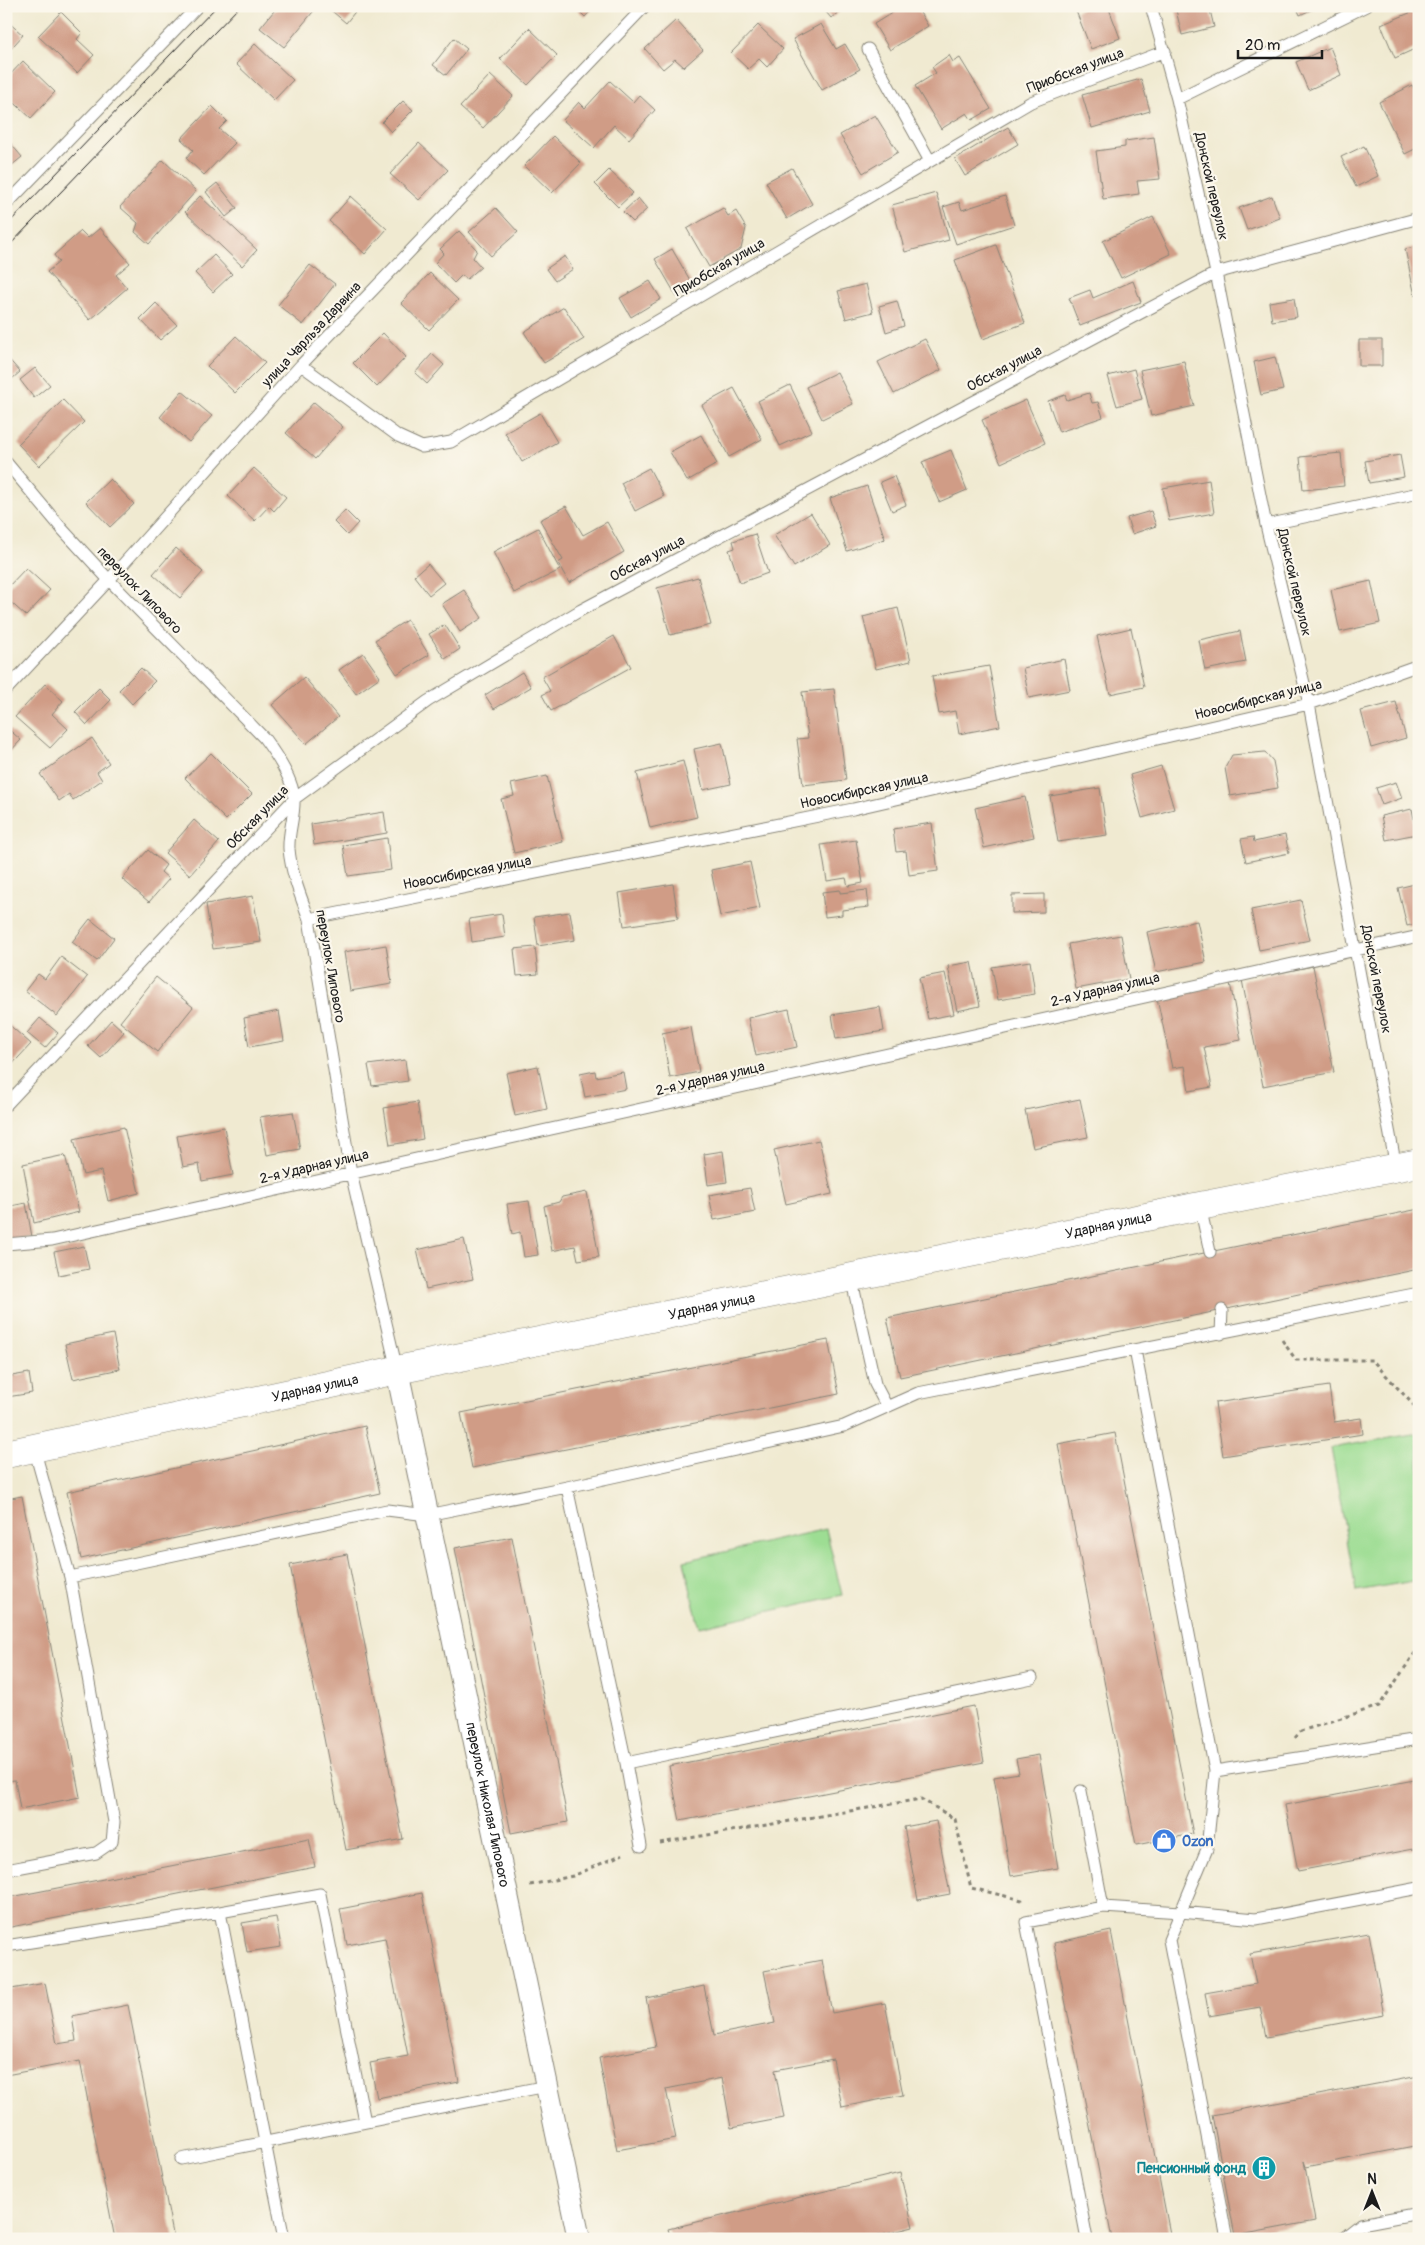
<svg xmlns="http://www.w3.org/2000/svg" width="1425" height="2245" viewBox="0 0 1425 2245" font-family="Pangolin,sans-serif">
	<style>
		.green { fill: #9ddd93; stroke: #5c7c58 }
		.building { fill: #d09c86 }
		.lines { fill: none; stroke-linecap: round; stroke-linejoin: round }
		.service-casing { stroke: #868376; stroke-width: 13 }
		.minor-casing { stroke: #868376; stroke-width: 24 }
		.tertiary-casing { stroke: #868376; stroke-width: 29 }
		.path { stroke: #868376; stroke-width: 3; stroke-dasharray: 4 4; stroke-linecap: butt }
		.service { stroke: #fff; stroke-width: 11 }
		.minor { stroke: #fff; stroke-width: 22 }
		.tertiary { stroke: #fff; stroke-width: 28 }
		.tram { stroke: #1c1c1c; stroke-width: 1 }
		.labels { text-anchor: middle; stroke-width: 4.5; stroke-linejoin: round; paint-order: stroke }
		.street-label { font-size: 14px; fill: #1c1c1c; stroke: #fbf7ec }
		.shop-label { font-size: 14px; font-weight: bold; fill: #366cbe; stroke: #fbf7ec; text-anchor: start }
		.culture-label { font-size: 14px; font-weight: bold; fill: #0d838f; stroke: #fbf7ec; text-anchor: end }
	</style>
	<rect width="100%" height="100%" fill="#fbf7ec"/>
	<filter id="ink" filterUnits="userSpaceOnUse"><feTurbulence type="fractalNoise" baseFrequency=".02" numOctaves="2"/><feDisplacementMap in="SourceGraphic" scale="10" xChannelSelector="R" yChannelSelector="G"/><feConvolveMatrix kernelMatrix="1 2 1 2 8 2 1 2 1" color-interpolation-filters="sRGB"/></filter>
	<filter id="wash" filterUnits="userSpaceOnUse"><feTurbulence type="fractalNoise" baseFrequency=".0096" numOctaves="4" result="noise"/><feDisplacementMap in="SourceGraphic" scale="20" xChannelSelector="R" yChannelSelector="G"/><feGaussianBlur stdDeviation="1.12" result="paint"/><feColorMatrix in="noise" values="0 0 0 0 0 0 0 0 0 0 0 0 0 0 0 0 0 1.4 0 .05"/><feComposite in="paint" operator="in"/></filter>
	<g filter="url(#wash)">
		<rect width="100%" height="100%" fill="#f0ead1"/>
		<path class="green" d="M1419 1433V1580L1356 1591 1331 1448Z
			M826 1529 842 1595 699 1627 684 1561Z"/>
		<g id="blocks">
			<path class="building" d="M278 6 317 7 284 47 260 28Z
				M326 6H357L358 8 346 23Z
				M574 6H595L585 17Z
				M821 6H847L831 18Z
				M903 6H916L928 26 890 50 874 24Z
				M1088 6H1108L1120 38 1091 49 1076 11Z
				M1175 6H1220V7L1210 10 1214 27 1182 35Z
				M1296 6H1319L1300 15Z
				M1419 9V47L1395 58 1381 25Z
				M61 12 82 33 77 39 94 55 77 73 38 36Z
				M676 20 703 50 684 67 675 59 663 69 645 49Z
				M8 22 23 35 6 54V25Z
				M821 24 836 49 845 44 860 69 822 90 793 39Z
				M758 25 783 49 767 67 759 59 748 69 731 53Z
				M529 28 557 55 528 85 500 59Z
				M454 38 467 49 446 75 433 65Z
				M255 44 293 80 274 100 236 64Z
				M1330 47 1341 75 1308 90 1296 62Z
				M949 55 953 62 960 58 991 109 972 120 967 113 941 129 915 86 936 73 932 67Z
				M23 61 55 92 31 118 6 95V79Z
				M490 75 513 96 483 128 460 107Z
				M1141 79 1150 111 1092 128 1082 95Z
				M610 81 633 102 639 95 655 110 629 139 614 125 594 148 563 120 579 102 585 108Z
				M1412 85 1419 98V147L1405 154 1379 102Z
				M403 101 413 110 391 132 382 122Z
				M212 106 227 121 219 129 235 143 204 175 186 158 193 150 181 139Z
				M875 115 898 152 863 173 840 135Z
				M1008 127 1018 144 965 176 955 159Z
				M553 136 581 163 552 193 524 166Z
				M1154 137 1160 179 1137 181 1139 194 1103 199 1096 151 1125 147V141Z
				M6 138 22 157 6 170Z
				M419 143 448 170 419 200 390 174Z
				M1364 146 1378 176 1356 187 1341 157Z
				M163 160 196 191 149 244 135 232 138 223 120 207Z
				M792 168 812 204 787 219 766 182Z
				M609 170 633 193 618 207 595 184Z
				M217 183 237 208 226 217 206 192Z
				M936 193 949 240 905 252 892 205Z
				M200 196 257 250 242 266 185 212Z
				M351 196 387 229 365 254 329 221Z
				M1005 196 1014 225 956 244 943 207 959 202 962 210Z
				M1272 196 1280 218 1247 230 1239 208Z
				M638 198 647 209 633 222 623 212Z
				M496 208 518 232 491 256 469 232Z
				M723 208 728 216 736 211 746 228 741 249 709 267 687 229Z
				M1153 217 1171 254 1121 278 1103 241Z
				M100 228 130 263 116 275 127 288 90 320 47 272 59 262 54 255 81 231 88 238Z
				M459 231 477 250 473 258 481 267 467 279 462 275 454 283 435 263 444 253 440 249Z
				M996 245 1025 323 983 339 955 260Z
				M1419 246V295L1415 296 1405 249Z
				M672 249 694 287 677 297 655 259Z
				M214 255 232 274 213 292 195 273Z
				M565 256 573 269 555 281 546 269Z
				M310 265 335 284 303 325 278 305Z
				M430 273 458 300 429 330 401 303Z
				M650 281 661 299 631 317 620 298Z
				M1133 281 1141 302 1080 326 1069 298 1090 290 1093 298Z
				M866 284 873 312 846 319 838 291Z
				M1294 298 1297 317 1272 321 1269 302Z
				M897 301 904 326 886 332 879 306Z
				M156 303 177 325 160 340 140 319Z
				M564 307 584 339 544 363 524 332Z
				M383 333 406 357 377 387 353 363Z
				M236 336 265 363 235 393 207 366Z
				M925 339 941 370 894 394 878 362Z
				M1359 340H1382V366H1359Z
				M432 354 444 365 427 384 415 373Z
				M6 356 20 372 6 384Z
				M1275 357 1283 390 1261 395 1254 362Z
				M1184 361 1194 406 1151 416 1140 370Z
				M35 368 50 385 34 398 20 380Z
				M1134 369 1142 399 1117 406 1108 376Z
				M837 372 853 404 822 419 806 387Z
				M790 385 812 431 780 446 758 401Z
				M734 388 762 439 729 457 702 405Z
				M182 391 212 416 189 442 160 417Z
				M1089 393 1092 403 1098 402 1103 417 1059 432 1048 401 1065 395 1067 400Z
				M63 400 84 422 39 466 18 444Z
				M1026 400 1045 443 1001 463 982 420Z
				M314 402 343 427 315 459 286 433Z
				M540 413 557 442 522 462 505 433Z
				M701 435 717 464 687 481 670 452Z
				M951 450 967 490 939 502 922 462Z
				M1341 453 1344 486 1303 490 1300 457Z
				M1400 455 1404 477 1369 483 1365 461Z
				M254 468 286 497 274 511 269 506 255 521 228 496Z
				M649 468 664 496 635 511 621 483Z
				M894 476 906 505 892 511 880 482Z
				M110 479 134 504 110 527 86 502Z
				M1209 480 1214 513 1169 521 1163 488Z
				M867 486 885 539 847 551 830 498Z
				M566 506 583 535 607 522 624 552 569 583 558 563 563 560 540 520Z
				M345 510 358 523 347 535 334 522Z
				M1151 511 1156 526 1132 534 1127 518Z
				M811 513 830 545 794 567 774 535Z
				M538 528 560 570 514 593 493 552Z
				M755 534 768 573 740 583 729 550 735 548 733 541Z
				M176 548 203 572 180 598 153 574Z
				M428 564 444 583 429 595 414 576Z
				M26 568 50 590 26 616 6 598V589Z
				M698 577 711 625 670 635 657 588Z
				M1371 581 1380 623 1340 632 1331 590Z
				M464 590 482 618 460 632 442 604Z
				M898 608 911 661 876 669 863 617Z
				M407 620 429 655 397 674 375 640Z
				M445 625 460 649 445 659 429 634Z
				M1131 628 1144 687 1110 694 1097 636Z
				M1240 631 1246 662 1205 670 1199 640Z
				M614 636 631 667 551 711 542 695 550 691 542 677Z
				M363 653 380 677 356 694 339 670Z
				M1064 659 1070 690 1029 698 1023 668Z
				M989 666 1000 726 959 734 955 711 939 714 932 676Z
				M141 668 155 681 132 704 119 690Z
				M522 672 531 687 494 709 485 695Z
				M304 677 338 717 306 744 272 705Z
				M45 684 63 701 52 714 68 729 50 748 15 717Z
				M99 688 111 700 87 725 75 712Z
				M834 689 846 780 803 785 797 739 808 738 802 692Z
				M1396 702 1406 738 1371 748 1361 711Z
				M6 727 21 740 6 756Z
				M92 738 109 763 97 772 102 780 73 800 69 794 59 801 40 774Z
				M722 743 731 784 703 790 694 749Z
				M1265 752 1273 761 1278 788 1230 796 1225 768 1232 755Z
				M211 753 252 794 226 820 185 778Z
				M683 761 697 817 650 828 637 773Z
				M1161 766 1174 809 1142 818 1130 775Z
				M547 776 563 842 514 853 501 799 514 796 511 784Z
				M1396 782 1402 798 1382 805 1376 788Z
				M1100 788 1107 835 1058 842 1050 796Z
				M1025 797 1034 837 984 848 975 808Z
				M1412 809 1417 834 1386 840 1381 816Z
				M384 812 387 833 314 845 311 824Z
				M194 820 219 842 190 875 165 853Z
				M932 823 938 871 909 875 906 851 896 852 893 829Z
				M1285 835 1289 853 1246 862 1241 839 1253 837 1254 842Z
				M387 838 391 870 348 876 343 845Z
				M856 840 863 883 848 886 846 878 827 881 821 845Z
				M148 850 166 865 161 872 169 879 149 902 122 879Z
				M750 862 760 908 720 916 711 870Z
				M1419 883V923L1407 926 1398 888Z
				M673 884 678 918 624 926 619 893Z
				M840 890V893L867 890 869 907 842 910V915L825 917 822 892Z
				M1044 894V912L1012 913V895Z
				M253 896 261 942 213 949 206 904Z
				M1301 900 1310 940 1259 950 1251 910Z
				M570 912 575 940 538 946 534 917Z
				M502 914 505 937 472 942 469 919Z
				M90 919 114 938 97 961 72 942Z
				M1197 921 1206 962 1156 972 1147 932Z
				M1121 935 1129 979 1076 989 1068 944Z
				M386 945 392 984 350 991 344 952Z
				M535 947 538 974 517 976 514 949Z
				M61 957 87 977 57 1016 25 991 38 974 45 979Z
				M1030 961 1035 994 998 1000 992 967Z
				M971 962 980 1006 957 1011 948 966Z
				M1313 966 1334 1072 1263 1086 1242 980Z
				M945 973 954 1014 928 1019 919 978Z
				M156 977 193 1007 157 1052 120 1022Z
				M1230 983 1241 1040 1204 1047 1212 1087 1189 1091 1185 1066 1172 1068 1157 998Z
				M880 1007 884 1031 836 1039 832 1015Z
				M789 1009 797 1047 756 1056 748 1018Z
				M279 1011 284 1041 249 1047 244 1018Z
				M40 1018 58 1033 45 1048 27 1033Z
				M111 1020 124 1032 101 1058 88 1046Z
				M6 1022 31 1044 6 1071Z
				M691 1027 699 1072 670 1078 662 1033Z
				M405 1060 408 1081 372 1086 368 1065Z
				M538 1066 547 1109 515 1116 506 1073Z
				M595 1071 596 1077 623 1072 626 1089 585 1097 580 1074Z
				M1080 1099 1088 1137 1033 1148 1025 1110Z
				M417 1102 423 1139 390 1145 384 1108Z
				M293 1112 300 1149 267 1155 260 1117Z
				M124 1127 139 1193 108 1201 101 1171 83 1175 74 1139Z
				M224 1127 233 1175 202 1181 199 1164 183 1167 177 1136Z
				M819 1140 832 1194 786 1204 774 1150Z
				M723 1151 727 1182 708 1185 704 1154Z
				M65 1155 79 1212 34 1223 23 1164Z
				M750 1188 755 1212 714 1220 709 1195Z
				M587 1192 599 1257 578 1260 575 1246 552 1251 544 1206 559 1202 562 1197Z
				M529 1201 538 1255 524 1257 520 1232 512 1234 507 1204Z
				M26 1203 32 1237 9 1241 6 1225V1207Z
				M1419 1209V1269L900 1377 887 1318Z
				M464 1239 473 1279 426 1289 417 1250Z
				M84 1246 89 1269 59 1275 54 1252Z
				M113 1334 120 1369 73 1379 65 1344Z
				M828 1340 839 1394 472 1468 461 1413Z
				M29 1373 32 1393 7 1397 6 1377Z
				M1329 1386 1334 1422 1361 1418 1363 1434 1223 1456 1215 1403Z
				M365 1426 380 1493 81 1559 67 1492Z
				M1115 1433 1193 1834 1136 1845 1058 1444Z
				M22 1496 80 1797 20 1809 15 1780 6 1781V1753H9L6 1739V1499Z
				M512 1537 568 1822 511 1833 455 1548Z
				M347 1554 403 1839 346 1850 290 1565Z
				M974 1706 984 1762 680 1821 669 1766Z
				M1039 1755 1058 1868 1011 1876 994 1777 1019 1773 1016 1759Z
				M1419 1779V1848L1298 1871 1285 1805Z
				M936 1821 950 1894 918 1900 904 1827Z
				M309 1839 315 1867 6 1928V1898Z
				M422 1893 459 2082 377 2098 370 2063 408 2056 385 1938 347 1945 340 1909Z
				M276 1917 281 1947 247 1952 242 1923Z
				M1111 1931 1171 2239H1112L1054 1943Z
				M1369 1933 1384 2015 1266 2037 1260 2007 1209 2016 1205 1993 1256 1984 1250 1954Z
				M822 1960 832 2013 885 2003 903 2095 842 2107 833 2059 775 2070 784 2118 731 2128 722 2078 666 2089 676 2139 617 2150 599 2058 656 2047 646 1998 704 1986 714 2035 775 2023 764 1971Z
				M45 1983 57 2044 76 2041 72 2016 128 2005 174 2239H115L80 2061 6 2075V1990Z
				M1419 2076V2145L1306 2167 1304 2161 1315 2221 1235 2236 1212 2115Z
				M900 2173 913 2227 866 2239H671L668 2229Z"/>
		</g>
	</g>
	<g filter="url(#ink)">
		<use href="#blocks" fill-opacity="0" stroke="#868376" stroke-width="1"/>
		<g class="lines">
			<defs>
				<path id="service" d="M1151 6 1177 99 1216 273 1266 525 1309 704 1396 1167
					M868 49 930 161
					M1177 99 1366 6
					M6 205 198 6
					M301 365 398 436 422 447 451 442 1031 102 1165 51
					M6 462 63 530 109 580 264 738C275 753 294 780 294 799 295 816 288 832 289 849 291 873 301 897 309 919L351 1173 397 1370
					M1266 525 1419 493
					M6 690 109 580 301 365 645 6
					M309 919 853 809 1309 704 1419 665
					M6 1105 294 799 428 701 581 610 1216 273 1419 218
					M1200 1206 1210 1252
					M6 1244 52 1240 1419 936
					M851 1277 875 1384 887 1407
					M1221 1334 1222 1310
					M1135 1350 1215 1771 1207 1849 1169 1940 1227 2239
					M34 1448 70 1577 387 1510 427 1515 567 1487 844 1426 918 1393 1419 1293
					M567 1487 626 1763 641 1846
					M626 1763 1032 1678
					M1215 1771 1419 1739
					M1081 1791 1103 1907
					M6 1870 96 1853 112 1842 114 1822 70 1577
					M220 1912 320 1894 365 2122
					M6 1946 220 1912 284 2239
					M181 2159 547 2086
					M1087 2239 1026 1922 1103 1907 1181 1912 1256 1919 1419 1888
					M1342 2239 1361 2224 1419 2213"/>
				<g id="minor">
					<path id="s1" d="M397 1370 579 2239"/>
				</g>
				<g id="tertiary">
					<path id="s2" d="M6 1454 397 1370 1200 1206 1419 1163"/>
				</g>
			</defs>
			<use href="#service" class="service-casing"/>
			<use href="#minor" class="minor-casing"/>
			<use href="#tertiary" class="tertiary-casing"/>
			<path class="path" d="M1282 1340 1296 1360H1372L1419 1411
				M1295 1738 1301 1731 1379 1706 1419 1647
				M660 1843 921 1799 955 1819 971 1888 1022 1900 1023 1904
				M530 1885 573 1876 623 1854"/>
			<use href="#service" class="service"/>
			<use href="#minor" class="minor"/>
			<use href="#tertiary" class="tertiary"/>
			<path class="tram" d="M6 226 217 6
				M6 249 240 6"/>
		</g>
	</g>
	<defs>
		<symbol id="shop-disc" viewBox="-11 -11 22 22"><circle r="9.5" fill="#3f7fe0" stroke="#fbf7ec"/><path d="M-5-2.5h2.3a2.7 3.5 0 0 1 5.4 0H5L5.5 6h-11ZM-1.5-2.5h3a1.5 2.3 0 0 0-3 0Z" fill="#fff"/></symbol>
		<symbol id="building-disc" viewBox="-11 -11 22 22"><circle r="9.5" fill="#0f9aa8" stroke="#fbf7ec"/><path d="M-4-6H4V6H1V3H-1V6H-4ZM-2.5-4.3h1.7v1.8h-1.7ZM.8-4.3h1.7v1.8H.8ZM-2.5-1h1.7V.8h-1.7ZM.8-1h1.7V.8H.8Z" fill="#fff"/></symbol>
	</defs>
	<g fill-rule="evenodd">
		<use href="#shop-disc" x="1150" y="1827" width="28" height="28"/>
		<use href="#building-disc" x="1250" y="2154" width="28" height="28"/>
	</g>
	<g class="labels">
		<g class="street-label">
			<text transform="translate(1075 70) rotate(-21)" y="5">Приобская улица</text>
			<text transform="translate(1212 186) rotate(77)" y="5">Донской переулок</text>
			<text transform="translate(719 267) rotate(-30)" y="5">Приобская улица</text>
			<text transform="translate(311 334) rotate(-47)" y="5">улица Чарльза Дарвина</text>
			<text transform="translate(1004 368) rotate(-28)" y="5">Обская улица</text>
			<text transform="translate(647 558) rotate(-28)" y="5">Обская улица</text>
			<text transform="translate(1295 582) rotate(77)" y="5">Донской переулок</text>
			<text transform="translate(140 590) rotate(46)" y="5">переулок Липового</text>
			<text transform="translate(1258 699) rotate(-14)" y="5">Новосибирская улица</text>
			<text transform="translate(864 790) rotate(-12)" y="5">Новосибирская улица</text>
			<text transform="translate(257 817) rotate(-46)" y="5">Обская улица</text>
			<text transform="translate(467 872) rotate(-11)" y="5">Новосибирская улица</text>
			<text transform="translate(331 966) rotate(80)" y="5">переулок Липового</text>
			<text transform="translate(1377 979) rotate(79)" y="5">Донской переулок</text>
			<text transform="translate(1105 989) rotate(-13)" y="5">2-я Ударная улица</text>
			<text transform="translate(710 1078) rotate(-13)" y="5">2-я Ударная улица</text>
			<text transform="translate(314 1166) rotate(-13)" y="5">2-я Ударная улица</text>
			<text dy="5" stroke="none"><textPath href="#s2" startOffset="1126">Ударная улица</textPath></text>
			<text dy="5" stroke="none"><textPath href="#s2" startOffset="721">Ударная улица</textPath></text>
			<text dy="5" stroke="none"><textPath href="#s2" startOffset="316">Ударная улица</textPath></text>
			<text dy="5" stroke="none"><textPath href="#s1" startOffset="444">переулок Николая Липового</textPath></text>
		</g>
		<g class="shop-label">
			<text x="1182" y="1846">Ozon</text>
		</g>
		<g class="culture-label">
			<text x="1246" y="2173">Пенсионный фонд</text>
		</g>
	</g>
	<rect width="1425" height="2245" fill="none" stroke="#fbf7ec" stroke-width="25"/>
	<g transform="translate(1372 2192)" stroke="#fbf7ec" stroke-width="4" paint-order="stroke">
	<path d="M0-4L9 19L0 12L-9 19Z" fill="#1c1c1c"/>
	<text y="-8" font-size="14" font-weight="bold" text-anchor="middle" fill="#1c1c1c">N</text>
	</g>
	<path d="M1238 50v8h84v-8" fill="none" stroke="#1c1c1c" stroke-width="2.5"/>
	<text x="1245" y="50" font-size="15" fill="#1c1c1c" stroke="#fbf7ec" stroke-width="4" paint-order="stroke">20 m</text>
</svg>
